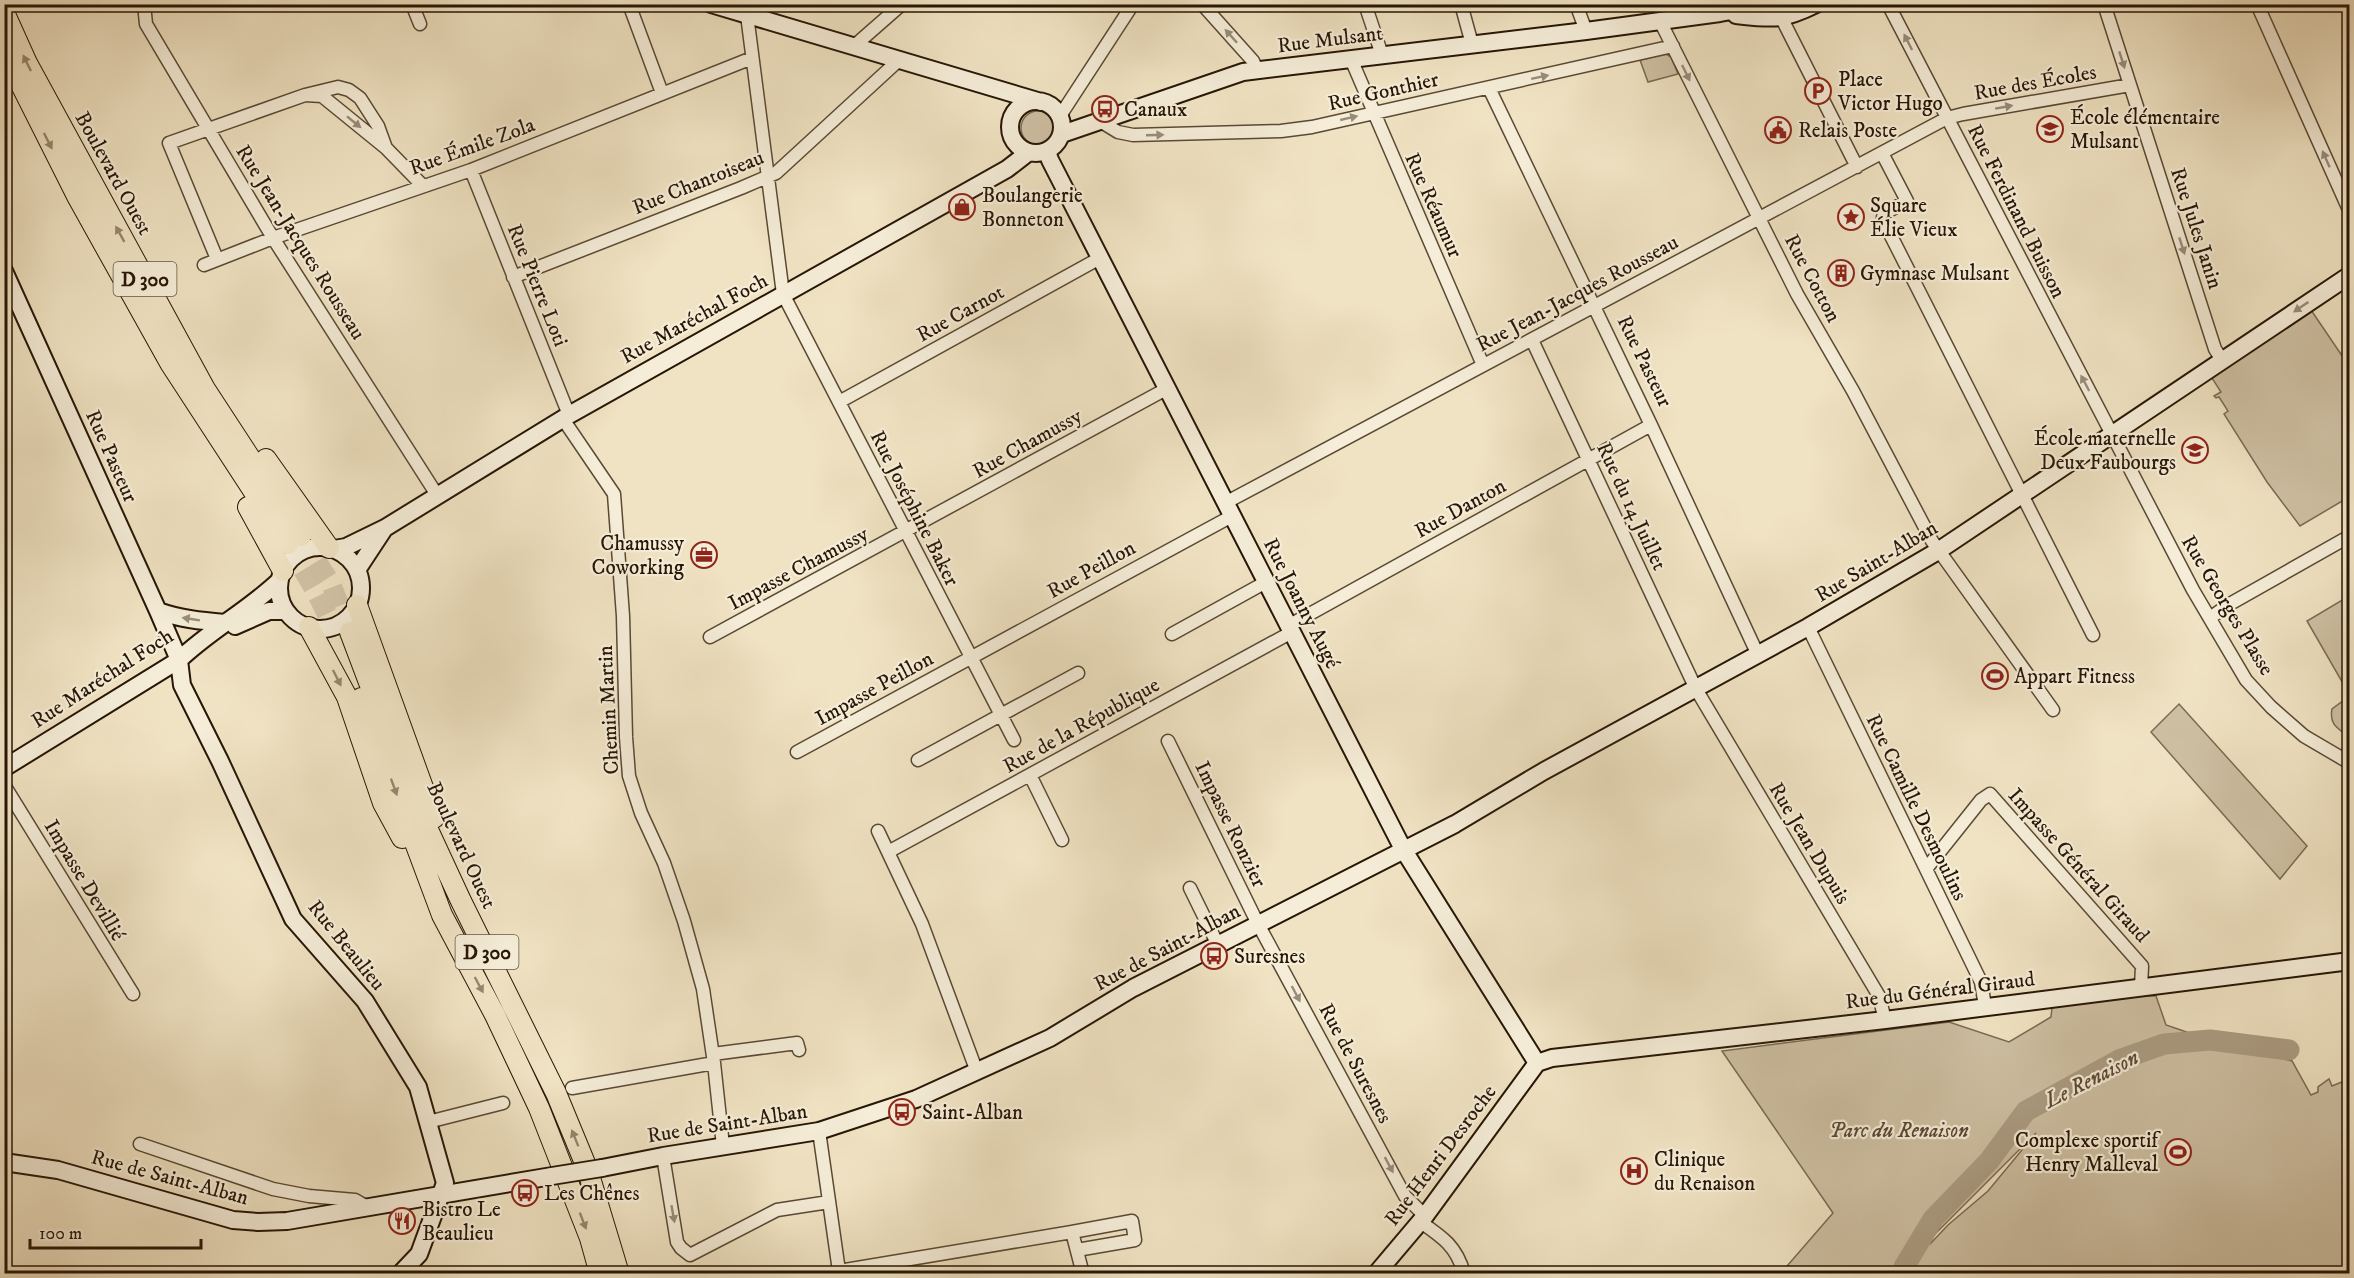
<svg xmlns="http://www.w3.org/2000/svg" width="2354" height="1278" viewBox="0 0 2354 1278" font-family="'IM FELL DW Pica',serif">
	<style>
		.green { fill: #cec0a3; stroke: #7a6b54; stroke-width: 1.5; fill-rule: evenodd }
		.lines { fill: none; stroke-linecap: round; stroke-linejoin: round }
		.river { stroke: #ac9d83; stroke-width: 21 }
		.primary-tunnel { stroke: #d2c4a7; stroke-width: 20; stroke-dasharray: 20 10; stroke-linecap: butt }
		.street-casing { stroke: #594935; stroke-width: 15 }
		.secondary-casing { stroke: #271606; stroke-width: 20 }
		.primary-casing { stroke: #271606; stroke-width: 22 }
		.street { stroke: #f5edd8; stroke-width: 12 }
		.secondary { stroke: #f5edd8; stroke-width: 16 }
		.primary { stroke: #f0e3c3; stroke-width: 20 }
		.secondary-bridge-casing { stroke: #271606; stroke-width: 20; stroke-linecap: butt }
		.secondary-bridge { stroke: #f5edd8; stroke-width: 16 }
		.oneway { fill: #988c7a }
		.oneway2 { fill: #96876e }
		.labels { text-anchor: middle; stroke-width: 4.5; stroke-linejoin: round; paint-order: stroke }
		.shield { fill: #f5edd8; stroke: #655645; stroke-width: 1.5 }
		.shield-label { font-size: 20px; font-weight: bold; fill: #271606 }
		.street-label { font-size: 21px; fill: #271606; stroke: #f5edd8 }
		.poi-label { font-size: 21px; fill: #271606; stroke: #f5edd8; text-anchor: start }
		.park-label { font-size: 21px; font-style: italic; fill: #594935; stroke: #f5edd8 }
		.water-label { font-size: 22px; font-style: italic; fill: #5c4c38; stroke: #f5edd8 }
	</style>
	<rect width="100%" height="100%" fill="#f0e3c3"/>
	<filter id="stains"><feTurbulence type="fractalNoise" baseFrequency=".00333" numOctaves="4"/><feColorMatrix values="0 0 0 0 .2 0 0 0 0 .09 0 0 0 0 .02 0 0 0 .5 -.17"/></filter>
	<radialGradient id="worn" r=".72"><stop offset=".6" stop-color="#630" stop-opacity="0"/><stop offset="1" stop-color="#630" stop-opacity=".3"/></radialGradient>
	<path class="green" d="M1666 54 1671 57 1678 74 1648 82 1640 60Z
		M1021 128a17 17 0 1 1 34 0a17 17 0 1 1-34 0Z
		M2311 310 2349 366V497L2300 526 2267 482 2224 414 2228 411 2219 397 2216 398 2214 396 2221 392 2210 375Z
		M2349 596V737C2338 728 2329 725 2332 709L2348 697V692L2307 621Z
		M2179 704 2307 846 2280 879 2151 732Z
		M2126 995 2156 996 2166 1025 2210 1040 2292 1061 2311 1095 2318 1092V1087L2329 1079 2332 1086 2349 1079V1273H1781L1833 1213 1722 1051 1949 1022 2009 1042 2051 1017 2053 998ZM2036 1133 1988 1191 1948 1225 1931 1243 1932 1237Z"/>
	<g class="lines">
		<path class="river" d="M1904 1274V1267L1933 1219 1989 1161 2026 1111 2119 1060 2164 1044 2210 1040 2289 1050"/>
		<path class="primary-tunnel" d="M301 536 331 584 350 632
			M288 544 316 592 337 634"/>
		<defs>
			<path id="street" d="M144 4 146 24 273 238 437 495
				M412 4 420 24
				M629 4 662 93
				M1202 4 1253 61 1257 70
				M1365 4 1382 55
				M1461 4 1472 44
				M1576 4 1586 31
				M1888 4 2193 590 2246 680 2271 707 2304 736 2350 763
				M2104 4 2215 349 2222 360
				M2257 4 2350 212
				M747 15 783 294 1014 740
				M1781 17 1857 167
				M1660 21 1797 294 1853 391 1932 541 2053 710
				M853 47 902 4
				M1351 59 1483 365
				M1489 88 1651 425 1758 655
				M1060 116 1133 4
				M1100 121 1118 132 1133 135 1281 131 1312 127 1673 46
				M386 148 423 186
				M1882 153 1907 201 1885 213 1883 217 1884 222 2093 635
				M471 170 569 415
				M217 259 169 143 305 95 338 87 349 90 360 98 378 126 386 148 322 96 305 95
				M204 265 273 238 471 170 752 58
				M513 277 741 188 776 173 899 60
				M1532 340 1696 689 1879 996 1885 1020
				M839 402 1100 258
				M563 419 614 494 623 616 626 737 629 776 641 813 664 863 684 921 703 989 714 1063 723 1146
				M1225 503 1947 118 1963 114 2130 85
				M2210 618 2228 605 2350 536
				M1288 626 1651 425
				M1808 627 1981 982 1985 1006
				M1172 634 1266 582
				M710 637 1168 388
				M1168 741 1258 924 1405 1196 1425 1216
				M797 752 1232 516
				M918 760 1078 673
				M1030 775 1062 840
				M4 785 133 994
				M878 831 922 924 977 1072
				M888 852 1292 632
				M1926 869 1981 800 1990 794 2142 966 2141 987
				M1190 888 1218 945
				M713 1054 797 1043 799 1050
				M572 1088 714 1063
				M428 1122 503 1103
				M819 1131 839 1271 1072 1232 1083 1274
				M140 1144 273 1189 309 1196 355 1200 367 1207
				M663 1156 677 1242 681 1248 690 1255 777 1210 829 1202
				M1419 1221C1441 1236 1457 1246 1464 1274
				M1072 1232 1132 1221 1135 1240 1077 1250"/>
			<path id="secondary" d="M711 4 1041 102
				M1736 15C1772 19 1782 21 1816 4
				M1010 127a26 26 0 1 1 52 0a26 26 0 1 1-52 0Z
				M1062 134 1243 72 1586 31 1720 13 1768 4
				M1047 151 1050 160 1403 849 1537 1063
				M4 271 158 611 179 660 182 685 220 761 293 919 365 1001 418 1087 445 1183 419 1254 400 1274
				M279 588a41 41 0 1 1 82 0a41 41 0 1 1-82 0Z
				M334 549 346 547 385 528 569 415 1007 169 1029 152
				M357 570 384 529
				M158 611C180 619 202 621 225 623
				M235 626 269 611H286
				M4 768 179 660C210 630 249 610 280 580
				M1537 1063 1552 1058 1885 1020 2350 961
				M4 1162 58 1170 233 1220 258 1222 287 1221 552 1176
				M602 1168 663 1156 819 1131 916 1099 1050 1038 1133 988 1455 824 1544 771 1808 627 1938 551 2350 275
				M1376 1274 1425 1216 1537 1063"/>
			<path id="primary" d="M4 12 27 63 205 389 301 536
				M4 51 78 198 170 363 288 544
				M266 459 329 548
				M248 507 283 571
				M357 605 434 818
				M309 627 347 697 383 803 402 838
				M350 632 410 791 461 901 556 1093 587 1168 619 1274
				M361 698 442 915 495 1015 539 1108 590 1238 600 1274"/>
		</defs>
		<use href="#street" class="street-casing"/>
		<use href="#secondary" class="secondary-casing"/>
		<use href="#primary" class="primary-casing"/>
		<use href="#street" class="street"/>
		<use href="#secondary" class="secondary"/>
		<use href="#primary" class="primary"/>
		<defs>
			<path id="secondary-bridge" d="M552 1176 602 1168"/>
		</defs>
		<use href="#secondary-bridge" class="secondary-bridge-casing"/>
		<use href="#secondary-bridge" class="secondary-bridge"/>
	</g>
	<defs><path id="oneway-solid" d="M-6-.8H1V-3.2L6.5 0L1 3.2V.8H-6Z" transform="scale(1.5)"/></defs>
	<g class="oneway">
		<use href="#oneway-solid" transform="translate(1231 36) rotate(-132)"/>
		<use href="#oneway-solid" transform="translate(1908 42) rotate(-117)"/>
		<use href="#oneway-solid" transform="translate(2122 60) rotate(72)"/>
		<use href="#oneway-solid" transform="translate(1686 73) rotate(64)"/>
		<use href="#oneway-solid" transform="translate(1540 77) rotate(-12)"/>
		<use href="#oneway-solid" transform="translate(2004 107) rotate(-10)"/>
		<use href="#oneway-solid" transform="translate(1349 118) rotate(-13)"/>
		<use href="#oneway-solid" transform="translate(354 122) rotate(39)"/>
		<use href="#oneway-solid" transform="translate(1155 135) rotate(-2)"/>
		<use href="#oneway-solid" transform="translate(2326 159) rotate(-114)"/>
		<use href="#oneway-solid" transform="translate(2182 246) rotate(72)"/>
		<use href="#oneway-solid" transform="translate(2301 307) rotate(146)"/>
		<use href="#oneway-solid" transform="translate(2085 383) rotate(-118)"/>
		<use href="#oneway-solid" transform="translate(191 619) rotate(-171)"/>
		<use href="#oneway-solid" transform="translate(1296 994) rotate(62)"/>
		<use href="#oneway-solid" transform="translate(1389 1165) rotate(62)"/>
		<use href="#oneway-solid" transform="translate(673 1214) rotate(80)"/>
	</g>
	<g class="oneway2">
		<use href="#oneway-solid" transform="translate(27 63) rotate(-116)"/>
		<use href="#oneway-solid" transform="translate(48 141) rotate(63)"/>
		<use href="#oneway-solid" transform="translate(120 234) rotate(-119)"/>
		<use href="#oneway-solid" transform="translate(337 678) rotate(63)"/>
		<use href="#oneway-solid" transform="translate(394 787) rotate(70)"/>
		<use href="#oneway-solid" transform="translate(479 985) rotate(62)"/>
		<use href="#oneway-solid" transform="translate(575 1138) rotate(-112)"/>
		<use href="#oneway-solid" transform="translate(583 1221) rotate(69)"/>
	</g>
	<defs>
		<symbol id="parking-ring" viewBox="-11 -11 22 22"><circle r="9.5" fill="#f5edd8" stroke="#8f2418" stroke-width="1.5"/><path d="M-3.5-5.5H1a3.5 3.5 0 0 1 0 7H-1V5.5H-3.5ZM-1-3.4V-.6H.8a1.4 1.4 0 0 0 0-2.8Z" fill="#8f2418"/></symbol>
		<symbol id="bus-ring" viewBox="-11 -11 22 22"><circle r="9.5" fill="#f5edd8" stroke="#8f2418" stroke-width="1.5"/><path d="M-5-6H5V4H4V6H2V4H-2V6H-4V4H-5ZM-3.5-4V0h7V-4ZM-3.5 1.2v1.5H-2V1.2ZM2 1.2v1.5H3.5V1.2Z" fill="#8f2418"/></symbol>
		<symbol id="school-ring" viewBox="-11 -11 22 22"><circle r="9.5" fill="#f5edd8" stroke="#8f2418" stroke-width="1.5"/><path d="M0-5L7-2L0 1L-7-2ZM-4 1L0 2.5L4 1V4Q0 6-4 4Z" fill="#8f2418"/></symbol>
		<symbol id="civic-ring" viewBox="-11 -11 22 22"><circle r="9.5" fill="#f5edd8" stroke="#8f2418" stroke-width="1.5"/><path d="M-.6-6.5H3V-4.5H.6V-3L4-1V1h2V6H-6V1h2V-1L-.6-3ZM-1.2 2.5V6h2.4V2.5Z" fill="#8f2418"/></symbol>
		<symbol id="shop-ring" viewBox="-11 -11 22 22"><circle r="9.5" fill="#f5edd8" stroke="#8f2418" stroke-width="1.5"/><path d="M-5-2.5h2.3a2.7 3.5 0 0 1 5.4 0H5L5.5 6h-11ZM-1.5-2.5h3a1.5 2.3 0 0 0-3 0Z" fill="#8f2418"/></symbol>
		<symbol id="sight-ring" viewBox="-11 -11 22 22"><circle r="9.5" fill="#f5edd8" stroke="#8f2418" stroke-width="1.5"/><path d="M0-6L1.8-2.2L6-1.7L2.9 1.2L3.7 5.4L0 3.3L-3.7 5.4L-2.9 1.2L-6-1.7L-1.8-2.2Z" fill="#8f2418"/></symbol>
		<symbol id="building-ring" viewBox="-11 -11 22 22"><circle r="9.5" fill="#f5edd8" stroke="#8f2418" stroke-width="1.5"/><path d="M-4-6H4V6H1V3H-1V6H-4ZM-2.5-4.3h1.7v1.8h-1.7ZM.8-4.3h1.7v1.8H.8ZM-2.5-1h1.7V.8h-1.7ZM.8-1h1.7V.8H.8Z" fill="#8f2418"/></symbol>
		<symbol id="office-ring" viewBox="-11 -11 22 22"><circle r="9.5" fill="#f5edd8" stroke="#8f2418" stroke-width="1.5"/><path d="M-6-3h4V-5.5h4V-3h4V5H-6ZM-1-4.5V-3h2v-1.5ZM-6 0V1H6V0Z" fill="#8f2418"/></symbol>
		<symbol id="stadium-ring" viewBox="-11 -11 22 22"><circle r="9.5" fill="#f5edd8" stroke="#8f2418" stroke-width="1.5"/><path d="M0-5a6.5 5 0 1 0 0 10a6.5 5 0 1 0 0-10ZM-3.5-1.8h7v3.6h-7Z" fill="#8f2418"/></symbol>
		<symbol id="hospital-ring" viewBox="-11 -11 22 22"><circle r="9.5" fill="#f5edd8" stroke="#8f2418" stroke-width="1.5"/><path d="M-5-5h3v3.5h4V-5h3V5h-3V1.5h-4V5h-3Z" fill="#8f2418"/></symbol>
		<symbol id="restaurant-ring" viewBox="-11 -11 22 22"><circle r="9.5" fill="#f5edd8" stroke="#8f2418" stroke-width="1.5"/><path d="M-5-6h1v4h1v-4h1v4h1v-4h1v5L-1.5 .5V6h-2V.5L-5-1ZM5-6V6H3V1.5H1.5Q1.5-4 5-6Z" fill="#8f2418"/></symbol>
	</defs>
	<g fill-rule="evenodd">
		<use href="#parking-ring" x="1803" y="76" width="30" height="30"/>
		<use href="#bus-ring" x="1090" y="94" width="30" height="30"/>
		<use href="#school-ring" x="2035" y="114" width="30" height="30"/>
		<use href="#civic-ring" x="1763" y="115" width="30" height="30"/>
		<use href="#shop-ring" x="947" y="192" width="30" height="30"/>
		<use href="#sight-ring" x="1836" y="202" width="30" height="30"/>
		<use href="#building-ring" x="1826" y="258" width="30" height="30"/>
		<use href="#school-ring" x="2180" y="435" width="30" height="30"/>
		<use href="#office-ring" x="689" y="540" width="30" height="30"/>
		<use href="#stadium-ring" x="1980" y="661" width="30" height="30"/>
		<use href="#bus-ring" x="1199" y="941" width="30" height="30"/>
		<use href="#bus-ring" x="887" y="1097" width="30" height="30"/>
		<use href="#stadium-ring" x="2163" y="1137" width="30" height="30"/>
		<use href="#hospital-ring" x="1619" y="1156" width="30" height="30"/>
		<use href="#bus-ring" x="510" y="1178" width="30" height="30"/>
		<use href="#restaurant-ring" x="387" y="1206" width="30" height="30"/>
	</g>
	<g class="labels">
		<g class="shield">
			<rect x="113.5" y="262" width="63" height="34" rx="4.5"/>
			<rect x="455.5" y="935" width="63" height="34" rx="4.5"/>
		</g>
		<g class="shield-label">
			<text x="145" y="286">D 300</text>
			<text x="487" y="959">D 300</text>
		</g>
		<g class="street-label">
			<text transform="translate(1330 39) rotate(-7)" y="7">Rue Mulsant</text>
			<text transform="translate(2035 82) rotate(-10)" y="7">Rue des Écoles</text>
			<text transform="translate(1383 91) rotate(-13)" y="7">Rue Gonthier</text>
			<text transform="translate(472 146) rotate(-20)" y="7">Rue Émile Zola</text>
			<text transform="translate(114 173) rotate(61)" y="7">Boulevard Ouest</text>
			<text transform="translate(698 182) rotate(-22)" y="7">Rue Chantoiseau</text>
			<text transform="translate(1434 205) rotate(66)" y="7">Rue Réaumur</text>
			<text transform="translate(2017 211) rotate(63)" y="7">Rue Ferdinand Buisson</text>
			<text transform="translate(2197 228) rotate(72)" y="7">Rue Jules Janin</text>
			<text transform="translate(301 242) rotate(58)" y="7">Rue Jean-Jacques Rousseau</text>
			<text transform="translate(1813 278) rotate(62)" y="7">Rue Cotton</text>
			<text transform="translate(538 285) rotate(68)" y="7">Rue Pierre Loti</text>
			<text transform="translate(1577 293) rotate(-28)" y="7">Rue Jean-Jacques Rousseau</text>
			<text transform="translate(960 313) rotate(-29)" y="7">Rue Carnot</text>
			<text transform="translate(694 318) rotate(-29)" y="7">Rue Maréchal Foch</text>
			<text transform="translate(1645 361) rotate(64)" y="7">Rue Pasteur</text>
			<text transform="translate(1027 443) rotate(-29)" y="7">Rue Chamussy</text>
			<text transform="translate(112 456) rotate(66)" y="7">Rue Pasteur</text>
			<text transform="translate(1632 506) rotate(65)" y="7">Rue du 14 Juillet</text>
			<text transform="translate(915 508) rotate(63)" y="7">Rue Joséphine Baker</text>
			<text transform="translate(1460 508) rotate(-29)" y="7">Rue Danton</text>
			<text transform="translate(1876 561) rotate(-31)" y="7">Rue Saint-Alban</text>
			<text transform="translate(798 568) rotate(-28)" y="7">Impasse Chamussy</text>
			<text transform="translate(1091 569) rotate(-29)" y="7">Rue Peillon</text>
			<text transform="translate(1302 603) rotate(63)" y="7">Rue Joanny Augé</text>
			<text transform="translate(2228 605) rotate(59)" y="7">Rue Georges Plasse</text>
			<text transform="translate(102 678) rotate(-33)" y="7">Rue Maréchal Foch</text>
			<text transform="translate(874 688) rotate(-29)" y="7">Impasse Peillon</text>
			<text transform="translate(608 710) rotate(-93)" y="7">Chemin Martin</text>
			<text transform="translate(1081 725) rotate(-29)" y="7">Rue de la République</text>
			<text transform="translate(1917 807) rotate(64)" y="7">Rue Camille Desmoulins</text>
			<text transform="translate(1231 824) rotate(64)" y="7">Impasse Ronzier</text>
			<text transform="translate(1810 843) rotate(59)" y="7">Rue Jean Dupuis</text>
			<text transform="translate(462 845) rotate(65)" y="7">Boulevard Ouest</text>
			<text transform="translate(2079 865) rotate(48)" y="7">Impasse Général Giraud</text>
			<text transform="translate(85 880) rotate(59)" y="7">Impasse Devillié</text>
			<text transform="translate(347 945) rotate(51)" y="7">Rue Beaulieu</text>
			<text transform="translate(1167 947) rotate(-28)" y="7">Rue de Saint-Alban</text>
			<text transform="translate(1940 990) rotate(-7)" y="7">Rue du Général Giraud</text>
			<text transform="translate(1356 1063) rotate(62)" y="7">Rue de Suresnes</text>
			<text transform="translate(727 1123) rotate(-9)" y="7">Rue de Saint-Alban</text>
			<text transform="translate(1440 1155) rotate(-53)" y="7">Rue Henri Desroche</text>
			<text transform="translate(170 1177) rotate(15)" y="7">Rue de Saint-Alban</text>
		</g>
		<g class="poi-label">
			<text x="1838" y="86">Place<tspan x="1838" dy="24">Victor Hugo</tspan></text>
			<text x="1124" y="116">Canaux</text>
			<text x="2070" y="124">École élémentaire<tspan x="2070" dy="24">Mulsant</tspan></text>
			<text x="1798" y="137">Relais Poste</text>
			<text x="982" y="202">Boulangerie<tspan x="982" dy="24">Bonneton</tspan></text>
			<text x="1870" y="212">Square<tspan x="1870" dy="24">Élie Vieux</tspan></text>
			<text x="1860" y="280">Gymnase Mulsant</text>
			<text x="2176" y="445" text-anchor="end">École maternelle<tspan x="2176" dy="24">Deux Faubourgs</tspan></text>
			<text x="684" y="550" text-anchor="end">Chamussy<tspan x="684" dy="24">Coworking</tspan></text>
			<text x="2014" y="683">Appart Fitness</text>
			<text x="1234" y="963">Suresnes</text>
			<text x="922" y="1119">Saint-Alban</text>
			<text x="2158" y="1147" text-anchor="end">Complexe sportif<tspan x="2158" dy="24">Henry Malleval</tspan></text>
			<text x="1654" y="1166">Clinique<tspan x="1654" dy="24">du Renaison</tspan></text>
			<text x="544" y="1200">Les Chênes</text>
			<text x="422" y="1216">Bistro Le<tspan x="422" dy="24">Beaulieu</tspan></text>
		</g>
		<g class="park-label">
			<text x="1899" y="1137">Parc du Renaison</text>
		</g>
		<g class="water-label">
			<text transform="translate(2091 1078) rotate(-27)" y="8">Le Renaison</text>
		</g>
	</g>
	<rect width="2354" height="1278" fill="none" stroke="#f0e3c3" stroke-width="24"/>
	<rect x="6" y="6" width="2342" height="1266" fill="none" stroke="#271606" stroke-width="3"/>
	<rect x="12" y="12" width="2330" height="1254" fill="none" stroke="#271606" stroke-width="1.5"/>
	<path d="M30 1239v9h171v-9" fill="none" stroke="#271606" stroke-width="3"/>
	<text x="39" y="1239" font-size="18" fill="#271606" stroke="#f5edd8" stroke-width="4.5" paint-order="stroke">100 m</text>
	<rect width="100%" height="100%" filter="url(#stains)"/>
	<rect width="100%" height="100%" fill="url(#worn)"/>
</svg>
